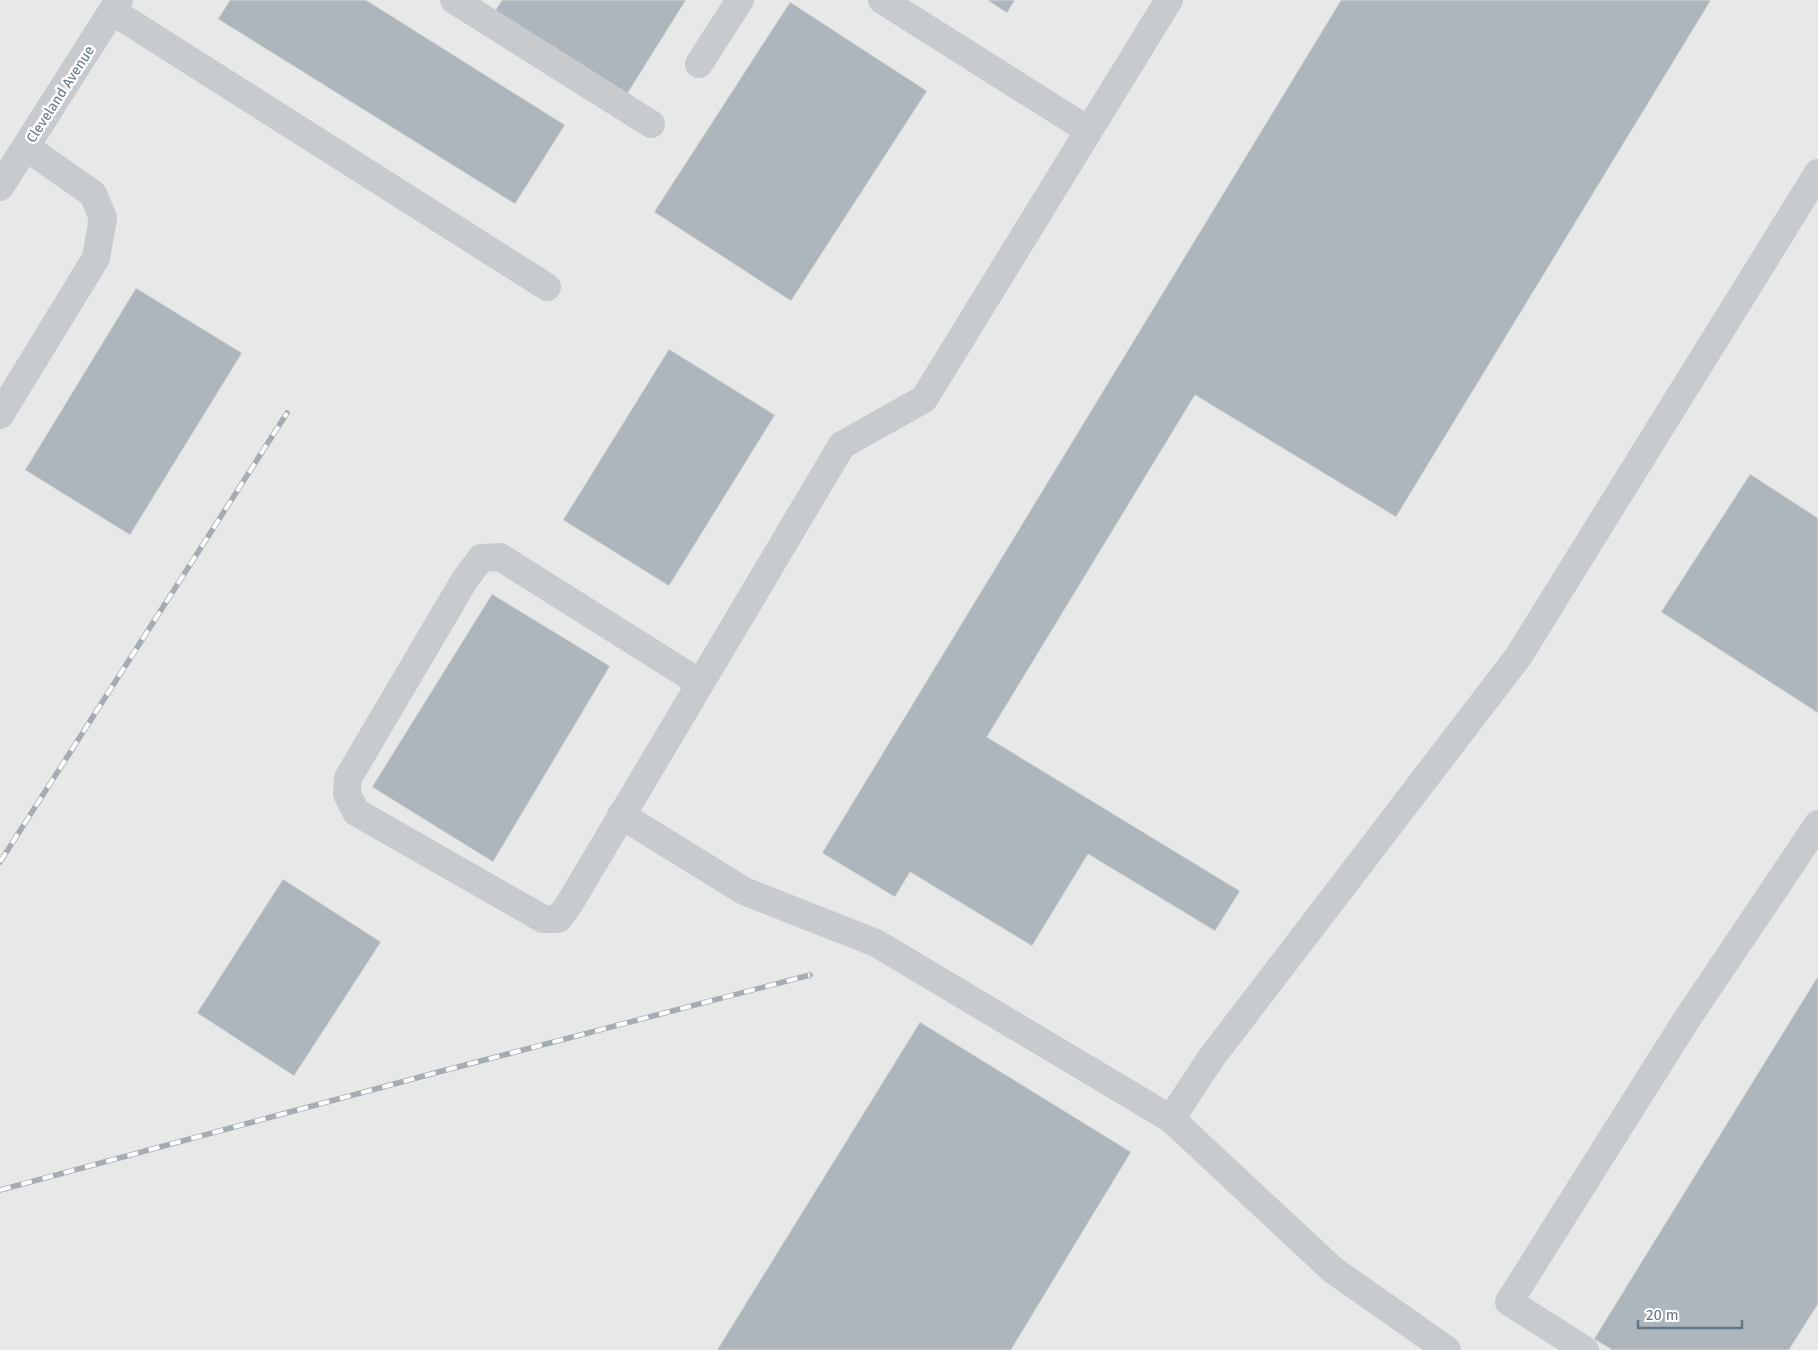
<svg xmlns="http://www.w3.org/2000/svg" width="1818" height="1350" viewBox="0 0 1818 1350" font-family="'Fira Sans',sans-serif">
	<style>
		.built { fill: #e7e8e8 }
		.building { fill: #adb6bc; stroke: #dbdbd9 }
		.lines { fill: none; stroke-linecap: round; stroke-linejoin: round }
		.minor { stroke: #c7cbce; stroke-width: 28 }
		.rail-casing { stroke: #a5adb2; stroke-width: 5.5 }
		.rail { stroke: #fff; stroke-width: 4; stroke-dasharray: 11; stroke-linecap: butt }
		.labels { text-anchor: middle; stroke-width: 5; stroke-linejoin: round; paint-order: stroke }
		.street-label { font-size: 14px; fill: #637683; stroke: #fff }
	</style>
	<rect width="100%" height="100%" fill="#f9f9f7"/>
	<path class="built" d="M0 0H1818V1350H0Z"/>
	<path class="building" d="M230 0H366L565 125 515 204 218 19Z
		M502 0H686L624 99 491 17Z
		M987 0H1015L1007 13Z
		M1341 0H1711L1396 517 1195 395 987 737 1240 891 1215 931 1088 854 1032 946 910 872 895 897 822 853Z
		M790 2 927 91 791 301 654 212Z
		M136 288 242 353 130 535 25 470Z
		M669 349 775 415 669 586 563 520Z
		M1750 474 1818 518V713L1661 612Z
		M492 594 610 666 493 862 372 787Z
		M283 879 381 942 294 1076 197 1013Z
		M1818 976V1304L1789 1350H1612L1594 1339Z
		M920 1022 1131 1152 1011 1350H717Z"/>
	<g class="lines">
		<path class="minor" d="M454 0 651 124
			M882 0 1088 130
			M112 11 547 287
			M699 64 740 0
			M0 187 119 0
			M0 415 96 258 103 218 93 194 26 147
			M700 683 500 557 481 558 464 581 348 778 347 794 356 812 543 919H558L568 906 842 445 924 399 1169 0
			M621 815 744 891 876 943 1171 1119 1333 1270 1447 1350
			M1171 1119 1211 1058 1518 657 1818 173
			M1585 1350 1509 1302 1685 1022 1818 824"/>
		<defs>
			<path id="rail" d="M0 862 287 413
				M0 1190 446 1070 810 975"/>
		</defs>
		<use href="#rail" class="rail-casing"/>
		<use href="#rail" class="rail"/>
	</g>
	<g class="labels">
		<g class="street-label">
			<text transform="translate(60 94) rotate(-57)" y="5">Cleveland Avenue</text>
		</g>
	</g>
	<path d="M1638 1320v8h104v-8" fill="none" stroke="#637683" stroke-width="2.5"/>
	<text x="1646" y="1320" font-size="15" fill="#637683" stroke="#ffffff" stroke-width="4" paint-order="stroke">20 m</text>
</svg>
